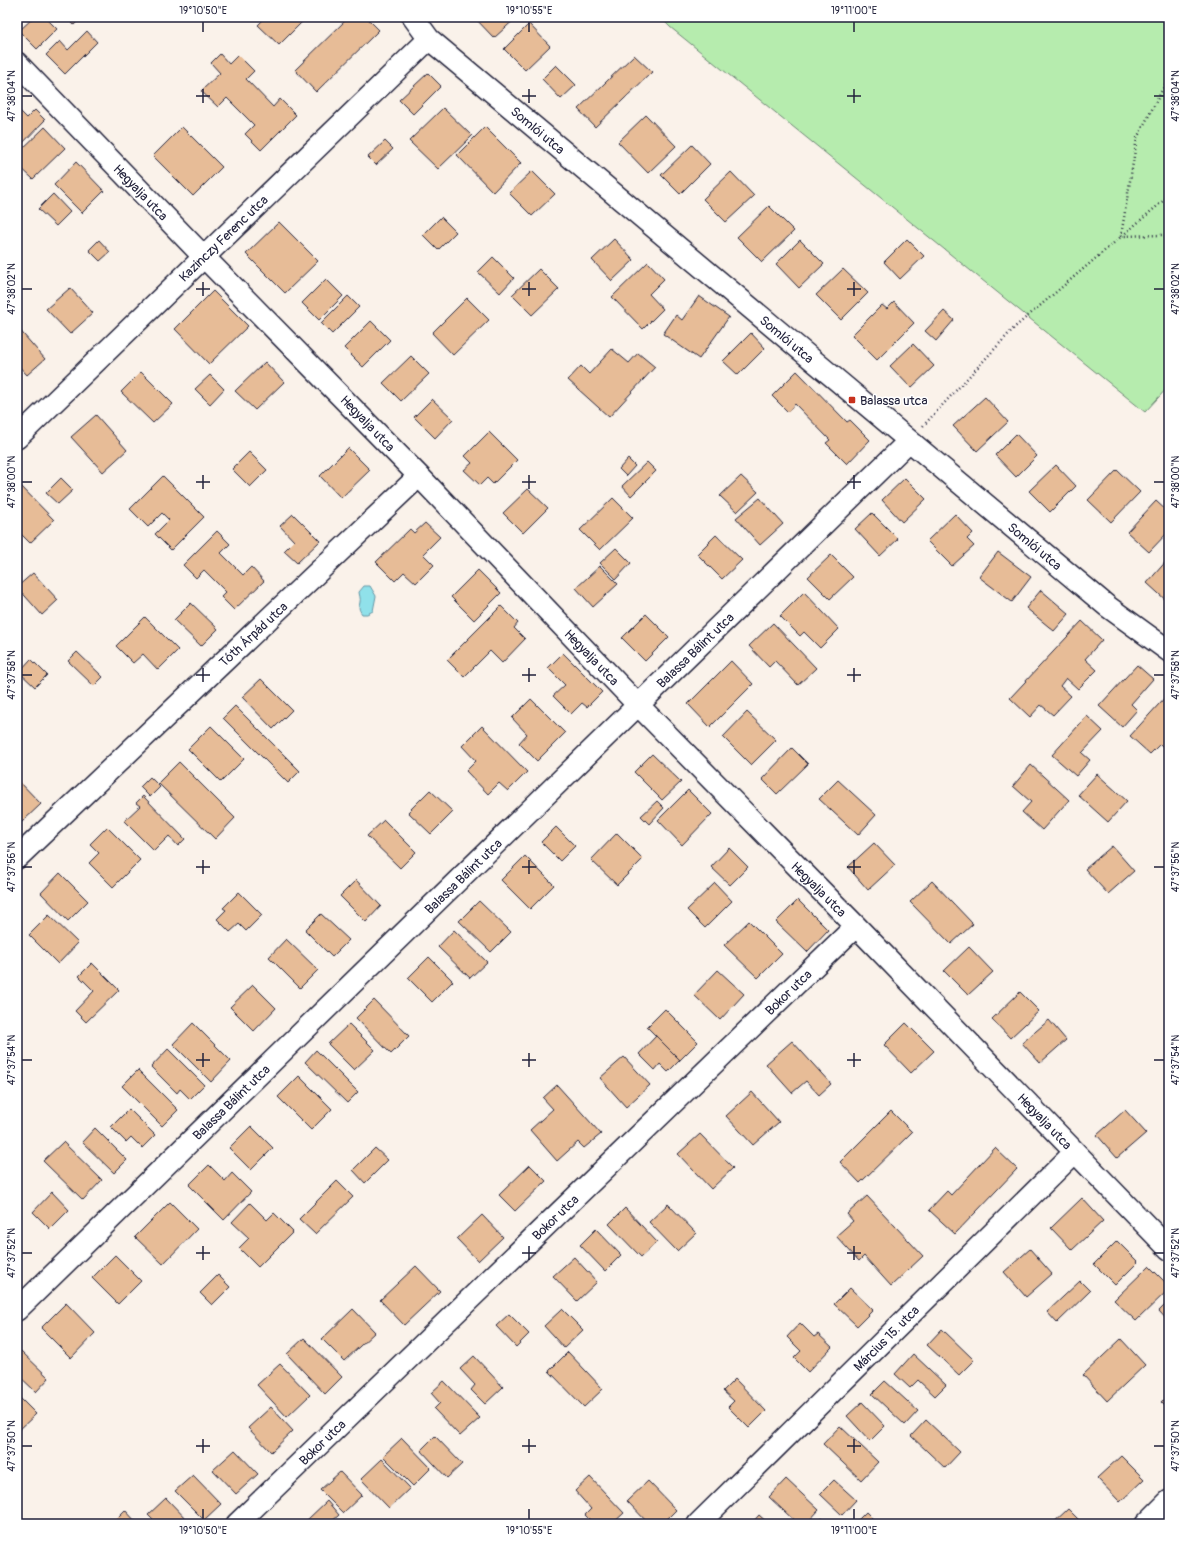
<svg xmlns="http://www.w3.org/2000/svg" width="1186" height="1541" viewBox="0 0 1186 1541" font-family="Pangolin,sans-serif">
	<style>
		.green { fill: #b6ecae; stroke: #6c8774 }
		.water { fill: #90e1ea; stroke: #6495a4 }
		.building { fill: #e7bc97; stroke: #22223b }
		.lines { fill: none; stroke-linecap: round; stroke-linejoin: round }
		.minor-casing { stroke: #22223b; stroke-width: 24 }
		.path { stroke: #22223b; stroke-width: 2.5; stroke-dasharray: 1 3; stroke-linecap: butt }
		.minor { stroke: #fff; stroke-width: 21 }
		.ticks { fill: none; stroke: #22223b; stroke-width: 1.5 }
		.poi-dot { fill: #c8321e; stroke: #fff; stroke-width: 1.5 }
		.labels { text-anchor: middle; stroke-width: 3; stroke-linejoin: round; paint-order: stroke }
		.street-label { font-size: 13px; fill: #22223b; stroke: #fff }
		.poi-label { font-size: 13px; fill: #22223b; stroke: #fff; text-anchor: start }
		.neatline { fill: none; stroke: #22223b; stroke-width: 1.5 }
		.ticks-label { font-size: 10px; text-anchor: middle; fill: #22223b }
	</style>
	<rect width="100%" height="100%" fill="#faf2ea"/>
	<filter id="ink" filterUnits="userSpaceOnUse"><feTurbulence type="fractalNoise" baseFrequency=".025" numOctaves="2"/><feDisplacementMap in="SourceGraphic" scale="8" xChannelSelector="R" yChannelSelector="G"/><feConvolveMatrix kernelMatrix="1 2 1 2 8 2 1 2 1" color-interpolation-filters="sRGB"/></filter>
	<g filter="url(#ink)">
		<path class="green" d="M660 17H1169V386L1145 412 670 27Z"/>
		<path class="water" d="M364 586H370L376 596 373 611 367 614H362C358 608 359 608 360 602 361 599 359 594 359 592Z"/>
		<path class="building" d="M34 17H45L57 29 37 49 19 31Z
			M66 17H82L74 25Z
			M266 17H307L279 45 258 25Z
			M349 17H366L379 30 316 92 295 70Z
			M474 17H517L494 38Z
			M529 24 550 46 525 70 504 49Z
			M87 31 97 42 65 74 46 55 60 41 68 50Z
			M220 54 229 64 238 55 254 71 246 79 273 107 280 99 296 115 261 150 245 134 254 125 227 98 218 107 201 91 220 73 211 63Z
			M634 55 652 72 595 127 578 109Z
			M556 65 576 85 561 99 542 79Z
			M428 73 441 86 413 114 399 100Z
			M17 108 27 118 35 110 45 120 17 149Z
			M443 108 472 136 438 169 409 141Z
			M646 115 676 146 648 173 618 142Z
			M45 127 65 148 33 179 17 164V154Z
			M182 127 222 167 193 196 153 156Z
			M485 127 521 163 493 192 457 155Z
			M385 141 393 149 376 165 368 157Z
			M692 145 710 164 680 194 661 175Z
			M76 162 104 191 82 213 54 185Z
			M532 171 555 194 532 216 509 193Z
			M731 172 754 196 726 222 703 199Z
			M53 194 70 212 56 226 38 209Z
			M769 206 794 231 762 262 737 237Z
			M441 217 456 232 438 250 423 235Z
			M279 222 318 261 285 293 246 254Z
			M614 239 634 260 612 281 592 260Z
			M907 239 924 256 900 279 884 262Z
			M99 240 110 252 100 261 89 250Z
			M800 240 824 264 799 288 776 264Z
			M493 257 514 278 500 293 478 272Z
			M648 262 664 279 649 294 663 309 643 329 612 297Z
			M539 269 559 289 532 315 512 295Z
			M843 269 868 293 841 320 816 295Z
			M326 279 343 296 319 320 302 303Z
			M70 288 93 313 70 334 46 309Z
			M213 291 248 326 209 364 175 329Z
			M348 296 359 307 332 334 321 323Z
			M699 296 729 317 699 359 663 334 676 315 682 320Z
			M467 298 489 320 453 355 432 333Z
			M894 302 914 323 877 360 852 335 882 305 887 309Z
			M944 311 954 320 936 341 925 331Z
			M371 321 390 340 363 367 344 348Z
			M17 327 45 359 27 375 17 364Z
			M751 333 765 348 738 375 723 361Z
			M913 344 934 366 911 388 890 366Z
			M612 349 629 363 638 353 655 367 609 417 568 380 581 366 589 374Z
			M411 356 429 374 401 401 383 383Z
			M265 362 284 382 255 410 235 391Z
			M797 371 847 422 850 420 870 440 847 464 826 443 830 440 795 404 788 412 772 396Z
			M141 372 173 404 153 423 121 392Z
			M210 375 224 389 210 404 195 389Z
			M985 397 1008 422 977 451 953 426Z
			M432 399 453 419 435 438 414 417Z
			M96 415 127 450 103 472 71 437Z
			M489 432 517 460 493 484 487 478 480 485 464 470 472 463 465 456Z
			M1016 434 1037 456 1016 477 995 455Z
			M348 448 370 470 341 498 320 476Z
			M249 452 267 470 250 487 232 469Z
			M628 459 635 466 626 476 619 469Z
			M647 462 656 471 631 496 622 486Z
			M1056 465 1076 486 1050 512 1029 491Z
			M1117 470 1140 492 1111 522 1088 500Z
			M163 476 204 517 171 550 155 534 169 520 162 513 148 527 130 509Z
			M741 476 758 492 737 512 720 496Z
			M61 478 73 490 58 504 46 493Z
			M905 478 926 499 902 522 882 500Z
			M17 482 54 520 30 543 17 530Z
			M528 489 548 508 523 533 503 513Z
			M613 498 633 518 600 550 580 530Z
			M760 498 783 524 760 545 736 518Z
			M1156 501 1169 513V531L1149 552 1127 532Z
			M872 513 898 539 880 556 855 529Z
			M293 514 320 541 297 563 284 551 294 541 280 526Z
			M955 514 973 533 967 539 974 546 952 566 927 541Z
			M425 523 440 537 423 554 434 565 416 583 404 572 395 581 376 562 410 529 414 533Z
			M217 531 230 544 221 553 243 575 251 567 264 581 234 610 221 597 226 592 204 570 196 578 183 565Z
			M716 535 742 560 722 579 697 554Z
			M616 548 631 563 616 579 600 563Z
			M998 552 1031 577 1012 602 979 577Z
			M831 555 853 577 830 599 808 577Z
			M1169 558V603L1147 583Z
			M600 566 618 584 593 607 576 588Z
			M478 570 501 593 474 620 451 597Z
			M33 573 58 600 42 615 17 587Z
			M1041 590 1069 614 1054 631 1026 608Z
			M804 592 839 629 820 648 804 632 800 636 780 616Z
			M191 603 218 629 201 646 174 620Z
			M501 606 518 623 514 628 525 639 502 663 490 651 464 677 447 660Z
			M646 614 669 637 645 661 622 638Z
			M145 617 178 650 158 670 143 654 133 663 116 646Z
			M1082 621 1102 640 1085 659 1097 670 1078 689 1066 678 1060 686 1071 696 1053 715 1041 705 1030 717 1010 698Z
			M773 623 816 668 798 685 775 661 769 667 749 646Z
			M77 652 103 677 94 686 68 661Z
			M563 653 602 692 587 707 582 703 571 714 553 696 565 685 548 668Z
			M31 659 47 675 35 687 19 672Z
			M731 661 753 684 710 727 688 704Z
			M1137 665 1153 679 1131 704 1137 710 1122 727 1099 706Z
			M261 679 292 710 273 729 242 697Z
			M1169 693V749L1167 751 1160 744 1150 754 1130 736Z
			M531 699 565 733 537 761 519 743 527 734 512 718Z
			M235 706 300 771 288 783 223 718Z
			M747 712 776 740 751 765 723 737Z
			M1087 716 1103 731 1082 753 1090 760 1076 776 1052 755Z
			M211 726 244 759 221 782 188 749Z
			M482 726 527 772 508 791 499 783 488 794 466 771 476 761 462 746Z
			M792 748 808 764 777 794 762 779Z
			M652 754 681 782 662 800 634 772Z
			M179 762 235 818 215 839 158 783Z
			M1031 765 1069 800 1042 830 1022 812 1031 802 1013 786Z
			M1097 774 1127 801 1108 822 1078 795Z
			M150 777 160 787 150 797 140 787Z
			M17 779 41 804 22 822 17 817Z
			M838 780 876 815 858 835 819 799Z
			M430 790 453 812 431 834 408 812Z
			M688 790 712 814 682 845 658 820Z
			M143 796 185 839 178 846 169 836 154 851 124 821 140 806 136 803Z
			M657 801 664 808 649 824 641 816Z
			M384 820 416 852 400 868 367 836Z
			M107 827 140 860 113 887 89 863 99 853 90 844Z
			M556 827 575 846 560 861 541 842Z
			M617 833 643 859 617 885 591 860Z
			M874 843 895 865 868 890 848 867Z
			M1112 846 1134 871 1108 894 1085 869Z
			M729 848 748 867 730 885 711 867Z
			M525 856 554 885 530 909 501 880Z
			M60 873 88 901 68 921 41 893Z
			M356 880 381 906 366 922 340 896Z
			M932 881 973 924 951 944 910 902Z
			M715 883 732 901 705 928 687 910Z
			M239 892 262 915 246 931 239 924 230 932 217 919 226 910 223 908Z
			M798 900 828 930 807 952 776 922Z
			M479 901 511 932 491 952 459 921Z
			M321 914 349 940 332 957 305 930Z
			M49 915 78 943 58 964 29 935Z
			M749 921 782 954 758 978 724 945Z
			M454 930 487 962 470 978 438 947Z
			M286 939 318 970 300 988 269 957Z
			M969 947 993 972 968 995 944 971Z
			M429 957 453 981 432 1002 408 978Z
			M92 963 119 990 86 1022 75 1011 94 991 79 976Z
			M718 970 744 994 720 1020 694 995Z
			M253 985 276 1008 254 1031 230 1007Z
			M1020 992 1039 1011 1010 1038 992 1019Z
			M374 1000 409 1036 391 1054 356 1018Z
			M665 1009 698 1042 680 1060 647 1027Z
			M1049 1020 1066 1040 1040 1063 1022 1043Z
			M193 1023 231 1061 211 1082 173 1044Z
			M906 1023 934 1051 911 1073 884 1045Z
			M349 1024 375 1050 354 1070 328 1044Z
			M656 1036 680 1060 668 1072 660 1064 655 1070 639 1054Z
			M792 1041 831 1084 819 1095 806 1081 792 1093 766 1064Z
			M168 1049 204 1085 190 1099 180 1089 177 1093 151 1067Z
			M316 1050 358 1092 347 1103 305 1062Z
			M624 1057 650 1085 626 1107 600 1078Z
			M138 1070 178 1110 162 1126 122 1086Z
			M299 1076 332 1109 311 1130 278 1097Z
			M557 1085 601 1134 584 1148 578 1142 557 1161 530 1130 553 1109 543 1098Z
			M752 1092 779 1122 753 1145 726 1116Z
			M129 1109 155 1135 142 1148 131 1137 126 1142 111 1127Z
			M1125 1110 1146 1133 1117 1158 1097 1135Z
			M891 1111 912 1132 860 1183 840 1162Z
			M251 1126 273 1148 251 1170 229 1148Z
			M95 1128 127 1160 114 1173 82 1142Z
			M700 1134 733 1168 711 1189 678 1154Z
			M63 1142 102 1180 83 1200 43 1161Z
			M375 1148 388 1160 365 1183 353 1170Z
			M995 1148 1017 1169 955 1234 929 1210 947 1191 951 1195Z
			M209 1165 225 1181 232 1173 251 1192 224 1220 189 1185Z
			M530 1165 546 1181 515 1211 499 1195Z
			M337 1181 353 1197 315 1234 299 1219Z
			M52 1192 69 1210 50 1229 33 1212Z
			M867 1196 923 1256 891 1286 864 1256 859 1261 836 1236 853 1221 847 1214Z
			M1082 1198 1103 1221 1072 1250 1051 1228Z
			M170 1202 197 1229 163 1264 135 1237Z
			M250 1203 267 1220 274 1213 293 1232 258 1267 239 1248 249 1238 232 1222Z
			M668 1204 696 1233 677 1251 649 1222Z
			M625 1208 657 1242 641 1257 609 1224Z
			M482 1215 503 1237 478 1261 457 1239Z
			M596 1229 621 1255 605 1271 580 1245Z
			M1117 1241 1138 1262 1115 1285 1094 1264Z
			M1030 1249 1052 1274 1026 1297 1004 1272Z
			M115 1255 141 1281 118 1304 92 1278Z
			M574 1257 597 1282 577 1301 553 1276Z
			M416 1266 440 1291 404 1325 380 1300Z
			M1149 1266 1169 1286V1289L1136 1321 1114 1300Z
			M218 1275 230 1287 212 1305 200 1293Z
			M1080 1281 1090 1291 1057 1323 1047 1312Z
			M850 1288 873 1310 857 1326 834 1304Z
			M1169 1301V1322L1159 1311Z
			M66 1303 95 1333 71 1358 41 1328Z
			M353 1309 375 1332 344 1361 322 1339Z
			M562 1309 583 1330 564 1348 544 1326Z
			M509 1314 529 1334 516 1347 496 1326Z
			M800 1323 814 1337 818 1334 832 1347 808 1372 794 1358 801 1351 787 1337Z
			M942 1329 974 1360 959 1375 927 1345Z
			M304 1338 342 1377 325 1394 287 1354Z
			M1121 1339 1145 1365 1107 1401 1083 1375Z
			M21 1351 49 1378 36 1392 17 1374V1355Z
			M568 1352 603 1389 584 1407 549 1371Z
			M913 1354 946 1385 935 1396 918 1380 910 1388 895 1374Z
			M474 1356 503 1387 485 1404 471 1390 475 1385 460 1369Z
			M280 1364 310 1395 287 1417 257 1385Z
			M735 1379 766 1411 749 1428 728 1407 734 1401 723 1391Z
			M444 1381 480 1418 460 1436 434 1409 440 1403 431 1393Z
			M885 1381 918 1411 905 1425 872 1394Z
			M1169 1394V1410L1161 1402Z
			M17 1395 36 1414 17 1432Z
			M862 1402 885 1426 870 1441 847 1416Z
			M271 1407 293 1431 271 1452 248 1428Z
			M926 1420 960 1452 945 1468 911 1436Z
			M840 1426 878 1462 861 1480 823 1444Z
			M435 1436 462 1464 447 1478 421 1450Z
			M402 1438 431 1468 413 1486 383 1456Z
			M235 1450 258 1474 236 1494 213 1470Z
			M1121 1456 1144 1479 1120 1502 1097 1478Z
			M382 1459 410 1488 389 1508 361 1479Z
			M340 1472 362 1495 343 1513 320 1490Z
			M193 1475 221 1504 204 1520 175 1491Z
			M590 1477 624 1513 612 1524H594L585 1515 591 1509 575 1491Z
			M786 1479 819 1510 806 1524H798L769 1497Z
			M834 1480 856 1500 842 1515 820 1494Z
			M648 1481 676 1510 662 1524H649L627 1501Z
			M166 1498 191 1524H157L148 1515Z
			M327 1501 339 1515 329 1524H310L307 1520Z
			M1068 1509 1083 1524H1052Z
			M125 1510 138 1524H111Z
			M866 1512 878 1524H860L857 1521Z
			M759 1515 769 1524H751Z
			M822 1518 828 1524H816Z"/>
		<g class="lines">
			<defs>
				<path id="minor" d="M413 17 429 39 1107 606 1169 651
					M17 63 204 257 419 476 638 705 856 926 1169 1249
					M17 438 429 39
					M17 858 419 476
					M17 1310 909 441
					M237 1524 856 926
					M698 1524 1075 1152
					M1146 1524 1169 1501"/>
			</defs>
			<use href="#minor" class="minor-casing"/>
			<path class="path" d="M1169 77 1137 138 1121 236 1163 235 1169 238
				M923 426 1015 327 1169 196"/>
			<use href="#minor" class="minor"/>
		</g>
	</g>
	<path class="ticks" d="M203 22V32M529 22V32M854 22V32M203 89V103M529 89V103M854 89V103M22 96H32M196 96H210M522 96H536M847 96H861M1154 96H1164M203 282V296M529 282V296M854 282V296M22 289H32M196 289H210M522 289H536M847 289H861M1154 289H1164M203 475V489M529 475V489M854 475V489M22 482H32M196 482H210M522 482H536M847 482H861M1154 482H1164M203 668V682M529 668V682M854 668V682M22 675H32M196 675H210M522 675H536M847 675H861M1154 675H1164M203 860V874M529 860V874M854 860V874M22 867H32M196 867H210M522 867H536M847 867H861M1154 867H1164M203 1053V1067M529 1053V1067M854 1053V1067M22 1060H32M196 1060H210M522 1060H536M847 1060H861M1154 1060H1164M203 1246V1260M529 1246V1260M854 1246V1260M22 1253H32M196 1253H210M522 1253H536M847 1253H861M1154 1253H1164M203 1439V1453M529 1439V1453M854 1439V1453M22 1446H32M196 1446H210M522 1446H536M847 1446H861M1154 1446H1164M203 1509V1519M529 1509V1519M854 1509V1519"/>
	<rect class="poi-dot" x="848" y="396" width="8" height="8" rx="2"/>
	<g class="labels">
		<g class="street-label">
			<text transform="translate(538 130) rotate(40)" y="5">Somlói utca</text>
			<text transform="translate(141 192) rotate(46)" y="5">Hegyalja utca</text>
			<text transform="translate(223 238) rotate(-44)" y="5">Kazinczy Ferenc utca</text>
			<text transform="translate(787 339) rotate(40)" y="5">Somlói utca</text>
			<text transform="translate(368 423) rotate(46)" y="5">Hegyalja utca</text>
			<text transform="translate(1035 546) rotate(40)" y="5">Somlói utca</text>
			<text transform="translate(253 634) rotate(-43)" y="5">Tóth Árpád utca</text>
			<text transform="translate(695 650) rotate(-44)" y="5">Balassa Bálint utca</text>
			<text transform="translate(592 657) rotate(46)" y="5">Hegyalja utca</text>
			<text transform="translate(463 876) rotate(-44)" y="5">Balassa Bálint utca</text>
			<text transform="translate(819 889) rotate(45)" y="5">Hegyalja utca</text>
			<text transform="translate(788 992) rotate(-44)" y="5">Bokor utca</text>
			<text transform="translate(231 1102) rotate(-44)" y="5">Balassa Bálint utca</text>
			<text transform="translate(1045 1121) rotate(46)" y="5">Hegyalja utca</text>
			<text transform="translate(555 1217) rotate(-44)" y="5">Bokor utca</text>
			<text transform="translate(886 1338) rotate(-45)" y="5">Március 15. utca</text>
			<text transform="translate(322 1442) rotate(-44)" y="5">Bokor utca</text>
		</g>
		<g class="poi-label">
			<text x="860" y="405">Balassa utca</text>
		</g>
	</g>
	<rect width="1186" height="1541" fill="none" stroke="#fff" stroke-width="44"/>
	<rect x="22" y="22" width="1142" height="1497" class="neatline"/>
	<g class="ticks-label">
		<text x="203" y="14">19°10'50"E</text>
		<text x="529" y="14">19°10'55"E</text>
		<text x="854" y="14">19°11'00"E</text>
		<text transform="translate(11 96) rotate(-90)" y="4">47°38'04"N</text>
		<text transform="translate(1175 96) rotate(-90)" y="4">47°38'04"N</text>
		<text transform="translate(11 289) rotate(-90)" y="4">47°38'02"N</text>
		<text transform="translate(1175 289) rotate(-90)" y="4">47°38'02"N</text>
		<text transform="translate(11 482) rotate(-90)" y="4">47°38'00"N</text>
		<text transform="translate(1175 482) rotate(-90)" y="4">47°38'00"N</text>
		<text transform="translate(11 675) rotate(-90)" y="4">47°37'58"N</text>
		<text transform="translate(1175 675) rotate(-90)" y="4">47°37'58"N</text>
		<text transform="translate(11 867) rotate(-90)" y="4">47°37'56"N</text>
		<text transform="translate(1175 867) rotate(-90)" y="4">47°37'56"N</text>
		<text transform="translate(11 1060) rotate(-90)" y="4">47°37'54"N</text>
		<text transform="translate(1175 1060) rotate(-90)" y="4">47°37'54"N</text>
		<text transform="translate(11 1253) rotate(-90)" y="4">47°37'52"N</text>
		<text transform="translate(1175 1253) rotate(-90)" y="4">47°37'52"N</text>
		<text transform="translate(11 1446) rotate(-90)" y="4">47°37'50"N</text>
		<text transform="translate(1175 1446) rotate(-90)" y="4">47°37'50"N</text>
		<text x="203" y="1534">19°10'50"E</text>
		<text x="529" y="1534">19°10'55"E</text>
		<text x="854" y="1534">19°11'00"E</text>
	</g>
</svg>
